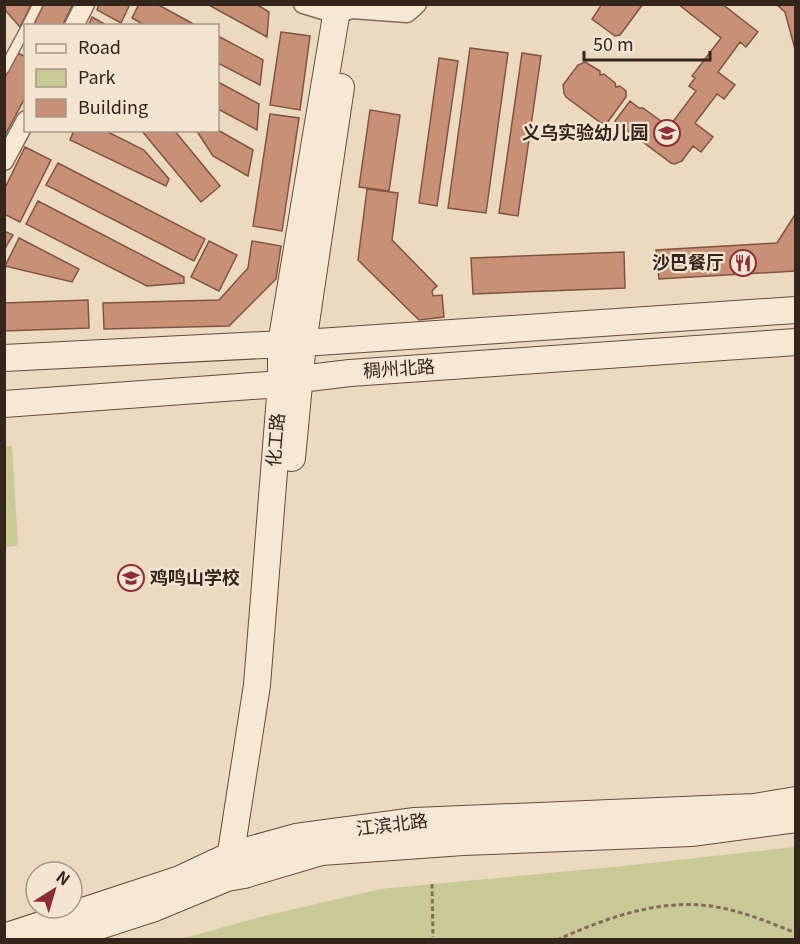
<svg xmlns="http://www.w3.org/2000/svg" width="800" height="944" viewBox="0 0 800 944" font-family="Georgia,'Noto Sans SC',serif">
	<style>
		.green { fill: #c8c995 }
		.building { fill: #c89077; stroke: #825340; stroke-width: 1.5 }
		.lines { fill: none; stroke-linecap: round; stroke-linejoin: round }
		.lane-casing { stroke: #846b59; stroke-width: 12 }
		.street-casing { stroke: #846b59; stroke-width: 21 }
		.secondary-casing { stroke: #654c3c; stroke-width: 28 }
		.path { stroke: #846b59; stroke-width: 3; stroke-dasharray: 4.5 3; stroke-linecap: butt }
		.lane { stroke: #f7e8d3; stroke-width: 9 }
		.street { stroke: #f7e8d3; stroke-width: 18 }
		.secondary { stroke: #f7e8d3; stroke-width: 26 }
		.labels { text-anchor: middle; stroke-width: 4.5; stroke-linejoin: round; paint-order: stroke }
		.poi-label { font-size: 18px; font-weight: bold; fill: #34251d; stroke: #f3e5cf; text-anchor: end }
		.street-label { font-size: 18px; fill: #34251d; stroke: #f3e5cf }
	</style>
	<rect width="100%" height="100%" fill="#ebdac0"/>
	<path class="green" d="M4 446H12L18 546 5 547Z
		M795 847V939H180L264 916 381 889 633 865Z"/>
	<path class="building" d="M4 4H28L30 7 20 27 4 9Z
		M44 4H73L62 26H33Z
		M99 4H130L121 23 97 10Z
		M139 4H157L197 26H146L132 18Z
		M207 4H256L269 12 267 37Z
		M602 4H643L620 35 615 36 592 19Z
		M678 4H722L758 32 746 47 740 42 718 72 735 85 724 99 717 94 695 123 713 137 701 152 693 146 682 161 675 164 671 163 615 121 630 101 639 108H643L669 127 696 91 689 86 695 78 692 76 721 38Z
		M776 4H796V53L785 12Z
		M92 17 108 26H88Z
		M281 32 310 36 300 110 270 105Z
		M218 36 263 60 260 85 218 63Z
		M470 48 508 53 486 213 448 208Z
		M18 53 26 57V96L4 137V79Z
		M522 53 541 56 518 216 499 213Z
		M439 58 458 61 437 206 419 203Z
		M585 62 600 71V75L604 74 615 83 616 87 620 86 626 91V97L607 123H601L566 97 564 93 563 85 578 65Z
		M218 82 259 104 257 130 218 109Z
		M370 110 400 115 389 191 359 187Z
		M270 114 299 118 282 231 253 226Z
		M74 130H104L144 150 169 179 166 186 70 140Z
		M141 130H174L220 186 201 202Z
		M196 130H218L253 150 248 176 213 156Z
		M25 147 51 160 20 222 4 214V190Z
		M58 163 205 239 194 261 46 185Z
		M367 189 398 193 392 240 437 286 432 291 433 296 442 295 444 317 419 320 358 260Z
		M38 201 184 277V283L147 286 26 224Z
		M796 213V271L659 279 656 250 777 243Z
		M4 231 13 235 4 250Z
		M19 238 79 269 72 282 5 266Z
		M209 241 237 255 219 291 191 277Z
		M252 241 281 246 276 279 229 326 104 329 103 303 219 300 248 268Z
		M624 252 625 288 473 294 471 258Z
		M88 300 89 328 4 331V303Z"/>
	<g class="lines">
		<defs>
			<path id="lane" d="M27 26 38 4
				M4 69 26 28"/>
			<path id="street" d="M303 4 336 14 352 9 407 13 417 4
				M74 26 85 4
				M4 161 26 120"/>
			<path id="secondary" d="M4 358 303 343 796 310
				M4 404 281 384 300 379 350 373 796 342
				M292 458 303 343 341 87
				M227 878 257 685 281 384V344L338 4
				M4 937 180 879 231 855 296 837 415 821 754 807 796 800
				M56 940 152 909 227 878 244 875 321 852 463 842 691 833 796 819"/>
		</defs>
		<use href="#lane" class="lane-casing"/>
		<use href="#street" class="street-casing"/>
		<use href="#secondary" class="secondary-casing"/>
		<path class="path" d="M432 884 433 937
			M557 940C608 917 665 896 722 908 747 913 771 923 796 933"/>
		<use href="#lane" class="lane"/>
		<use href="#street" class="street"/>
		<use href="#secondary" class="secondary"/>
	</g>
	<defs>
		<symbol id="school-ring" viewBox="-11 -11 22 22"><circle r="9.5" fill="#f3e5cf" stroke="#902c37" stroke-width="1.5"/><path d="M0-5L7-2L0 1L-7-2ZM-4 1L0 2.5L4 1V4Q0 6-4 4Z" fill="#902c37"/></symbol>
		<symbol id="restaurant-ring" viewBox="-11 -11 22 22"><circle r="9.5" fill="#f3e5cf" stroke="#902c37" stroke-width="1.5"/><path d="M-5-6h1v4h1v-4h1v4h1v-4h1v5L-1.5 .5V6h-2V.5L-5-1ZM5-6V6H3V1.5H1.5Q1.5-4 5-6Z" fill="#902c37"/></symbol>
	</defs>
	<g fill-rule="evenodd">
		<use href="#school-ring" x="652" y="118" width="30" height="30"/>
		<use href="#restaurant-ring" x="728" y="248" width="30" height="30"/>
		<use href="#school-ring" x="116" y="563" width="30" height="30"/>
	</g>
	<g class="labels">
		<g class="poi-label">
			<text x="648" y="139">义乌实验幼儿园</text>
			<text x="724" y="269">沙巴餐厅</text>
			<text x="150" y="584" text-anchor="start">鸡鸣山学校</text>
		</g>
		<g class="street-label">
			<text transform="translate(399 369) rotate(-4)" y="6">稠州北路</text>
			<text transform="translate(276 440) rotate(-85)" y="6">化工路</text>
			<text transform="translate(392 825) rotate(-7)" y="6">江滨北路</text>
		</g>
	</g>
	<rect width="800" height="944" fill="none" stroke="#34251d" stroke-width="12"/>
	<rect x="24" y="24" width="195" height="108" fill="#f3e5cf" stroke="#a79888" stroke-width="1.5"/>
	<rect x="36" y="44" width="30" height="9" fill="#f7e8d3" stroke="#a79888" stroke-width="1.5"/>
	<text x="78" y="54" font-size="18" fill="#34251d">Road</text>
	<rect x="36" y="69" width="30" height="18" fill="#c8c995" stroke="#a79888" stroke-width="1.5"/>
	<text x="78" y="84" font-size="18" fill="#34251d">Park</text>
	<rect x="36" y="99" width="30" height="18" fill="#c89077" stroke="#a79888" stroke-width="1.5"/>
	<text x="78" y="114" font-size="18" fill="#34251d">Building</text>
	<g transform="translate(54 890) rotate(37)"><circle r="28" fill="#f3e5cf" stroke="#a79888" stroke-width="1.5"/>
	<path d="M0-4.5L10 22L0 15L-10 22Z" fill="#902c37"/>
	<text y="-9" font-size="16" font-weight="bold" text-anchor="middle" fill="#34251d">N</text>
	</g>
	<path d="M584 51v9h126v-9" fill="none" stroke="#34251d" stroke-width="3"/>
	<text x="593" y="51" font-size="18" fill="#34251d" stroke="#f3e5cf" stroke-width="4.5" paint-order="stroke">50 m</text>
</svg>
